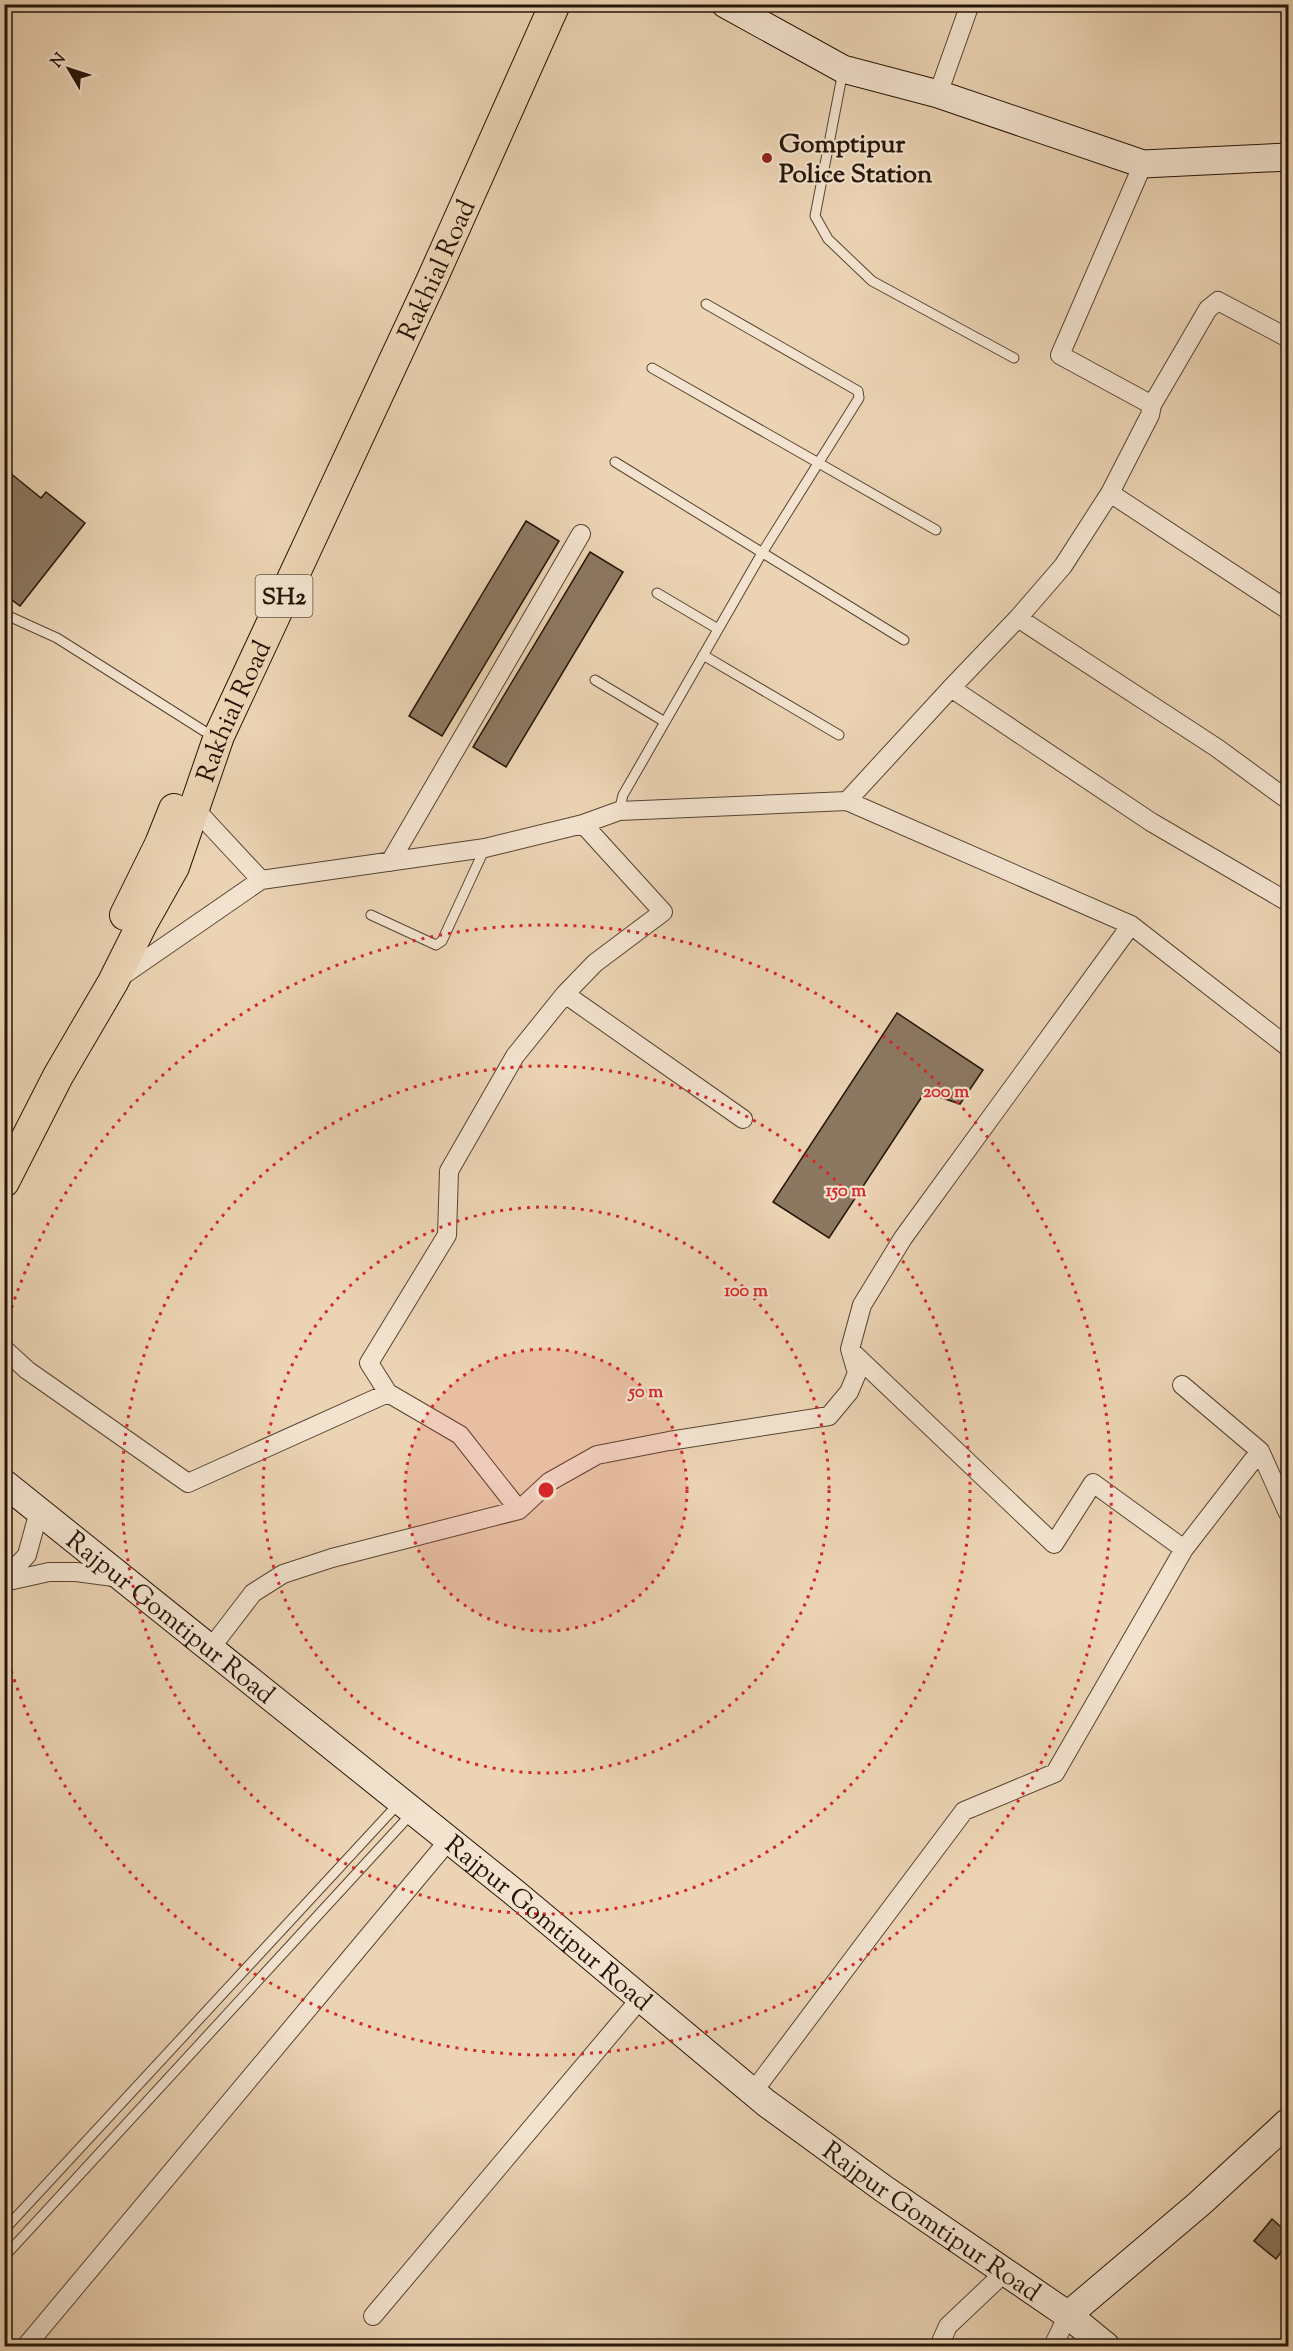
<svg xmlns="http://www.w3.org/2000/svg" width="1293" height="2351" viewBox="0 0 1293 2351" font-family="'Sorts Mill Goudy',serif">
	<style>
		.building { fill: #8c7861; stroke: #251508; stroke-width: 1.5 }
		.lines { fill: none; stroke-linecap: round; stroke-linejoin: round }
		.lane-casing { stroke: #564433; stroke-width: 11 }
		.street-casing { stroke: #564433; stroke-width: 20 }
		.secondary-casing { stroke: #251508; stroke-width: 29 }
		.primary-casing { stroke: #251508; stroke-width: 32 }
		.lane { stroke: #f2e2ce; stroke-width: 9 }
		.street { stroke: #f2e2ce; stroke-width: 18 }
		.secondary { stroke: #f2e2ce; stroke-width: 27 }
		.primary { stroke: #ebd3b3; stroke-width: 30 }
		.ring { fill: none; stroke: #d62828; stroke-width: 3; stroke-dasharray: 3 6 }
		.poi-dot { fill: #8f2418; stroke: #f2e2ce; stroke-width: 2 }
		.labels { text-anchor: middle; stroke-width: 4.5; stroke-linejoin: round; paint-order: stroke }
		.shield { fill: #f2e2ce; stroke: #625243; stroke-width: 1.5 }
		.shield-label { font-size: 24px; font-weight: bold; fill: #251508 }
		.poi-label { font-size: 26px; font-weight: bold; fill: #251508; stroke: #f2e2ce; text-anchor: start }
		.street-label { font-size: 26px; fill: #251508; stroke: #f2e2ce }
		.centre { fill: #d62828; stroke: #f2e2ce; stroke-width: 3 }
		.ring-label { font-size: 18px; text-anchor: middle; font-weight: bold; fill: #d62828; stroke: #f2e2ce; stroke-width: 4.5; stroke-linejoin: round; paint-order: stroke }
	</style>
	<rect width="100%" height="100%" fill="#ebd3b3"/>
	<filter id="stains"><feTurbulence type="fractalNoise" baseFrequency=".00333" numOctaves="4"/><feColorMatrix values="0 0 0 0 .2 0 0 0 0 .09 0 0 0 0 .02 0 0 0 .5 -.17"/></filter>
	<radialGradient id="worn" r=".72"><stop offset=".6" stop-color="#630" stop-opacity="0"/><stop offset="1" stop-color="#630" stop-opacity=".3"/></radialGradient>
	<path class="building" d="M4 468 41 498 46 492 85 523 20 606 4 594Z
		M526 521 559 541 442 736 409 716Z
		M590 552 623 572 506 767 473 747Z
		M897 1013 983 1070 960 1104 925 1092 829 1238 773 1202Z
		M1272 2219 1288 2233V2243L1276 2259 1254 2241Z"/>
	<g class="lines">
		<defs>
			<path id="lane" d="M843 71 815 216 828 239 872 281 1014 358
				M652 368 936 530
				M615 462 904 640
				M657 593 718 629
				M4 614 57 638 204 731
				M703 655 839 735
				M595 680 665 722
				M619 811 623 795 762 553 859 398 858 391 706 304
				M371 915 436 945 442 941 485 848
				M4 2230 400 1802
				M4 2257 412 1813"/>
			<path id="street" d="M938 94 970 4
				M1143 164 1060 355 1152 405
				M1288 338 1218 301 1208 309 1152 405 1150 415 1110 493 1288 610
				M1110 493 1063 566 1018 618 1217 748 1288 800
				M951 688 1018 618
				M847 801 951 688 1151 822 1288 902
				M195 809 261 880
				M390 862 581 534
				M119 978 261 880 485 848 583 824 619 811 847 801 1131 925 1288 1047
				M565 994 743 1119
				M4 1349 27 1370 188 1483 388 1393 460 1435 519 1510
				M851 1351 1054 1544 1093 1483 1184 1549 1260 1451
				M1182 1385 1260 1451 1288 1513
				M388 1393 369 1363 447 1235 449 1171 515 1056 565 994 595 963 663 912 583 824
				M4 1580 27 1555 39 1511
				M4 1582 49 1572H76L121 1578
				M210 1649 253 1593 283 1574 332 1558 519 1510 549 1482 597 1455 669 1441 829 1416 849 1392 857 1373 850 1349 862 1305 903 1238 1131 925
				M753 2092 964 1811 1055 1773 1184 1549
				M373 2316 641 1998
				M26 2346 449 1840
				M939 2346 948 2326 1005 2272
				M1053 2346 1068 2315"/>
			<g id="secondary">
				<path d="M725 4 843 69 938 94 1143 164 1288 157"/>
				<path id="s1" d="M4 1483 515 1893 766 2103 884 2189 1068 2315 1106 2346"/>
				<path d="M1068 2315 1199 2204 1288 2122"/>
			</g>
			<g id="primary">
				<path d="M125 915 160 844 174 809"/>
				<path id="s2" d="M4 1182 58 1076 113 982 142 924 174 867 219 736 433 277 555 4"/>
			</g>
		</defs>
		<use href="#lane" class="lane-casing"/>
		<use href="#street" class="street-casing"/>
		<use href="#secondary" class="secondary-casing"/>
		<use href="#primary" class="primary-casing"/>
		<use href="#lane" class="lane"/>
		<use href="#street" class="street"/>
		<use href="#secondary" class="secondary"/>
		<use href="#primary" class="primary"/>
	</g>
	<circle cx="546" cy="1490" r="141" fill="#d62828" fill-opacity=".12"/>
	<g class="ring">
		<circle cx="546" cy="1490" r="141"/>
		<circle cx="546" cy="1490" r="283"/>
		<circle cx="546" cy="1490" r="424"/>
		<path d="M6 1325A565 565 0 1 1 6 1655"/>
	</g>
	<circle class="poi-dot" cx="767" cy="158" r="6"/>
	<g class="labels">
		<rect class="shield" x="255.5" y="575" width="57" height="42" rx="4.5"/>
		<g class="shield-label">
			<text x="284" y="604">SH2</text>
		</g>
		<g class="poi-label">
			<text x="779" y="152">Gomptipur<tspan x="779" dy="30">Police Station</tspan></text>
		</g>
		<g class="street-label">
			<text dy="9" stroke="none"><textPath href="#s2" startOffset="1011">Rakhial Road</textPath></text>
			<text dy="9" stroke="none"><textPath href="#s2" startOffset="525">Rakhial Road</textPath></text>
			<text dy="9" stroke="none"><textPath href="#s1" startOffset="214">Rajpur Gomtipur Road</textPath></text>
			<text dy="9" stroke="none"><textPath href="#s1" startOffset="700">Rajpur Gomtipur Road</textPath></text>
			<text dy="9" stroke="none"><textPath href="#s1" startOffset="1186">Rajpur Gomtipur Road</textPath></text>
		</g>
	</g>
	<circle cx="546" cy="1490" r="9" class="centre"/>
	<g class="ring-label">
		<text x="946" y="1097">200 m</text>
		<text x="846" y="1196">150 m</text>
		<text x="746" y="1296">100 m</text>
		<text x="646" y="1397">50 m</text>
	</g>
	<rect width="1293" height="2351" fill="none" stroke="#ebd3b3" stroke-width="24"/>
	<rect x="6" y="6" width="1281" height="2339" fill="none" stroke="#251508" stroke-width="3"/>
	<rect x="12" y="12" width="1269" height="2327" fill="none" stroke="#251508" stroke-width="1.5"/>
	<g transform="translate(69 69) rotate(309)" stroke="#f2e2ce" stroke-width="4.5" paint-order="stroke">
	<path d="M0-4.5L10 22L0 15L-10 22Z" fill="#251508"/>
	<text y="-9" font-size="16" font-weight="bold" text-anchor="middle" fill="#251508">N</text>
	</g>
	<rect width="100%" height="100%" filter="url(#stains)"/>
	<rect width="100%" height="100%" fill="url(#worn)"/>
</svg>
